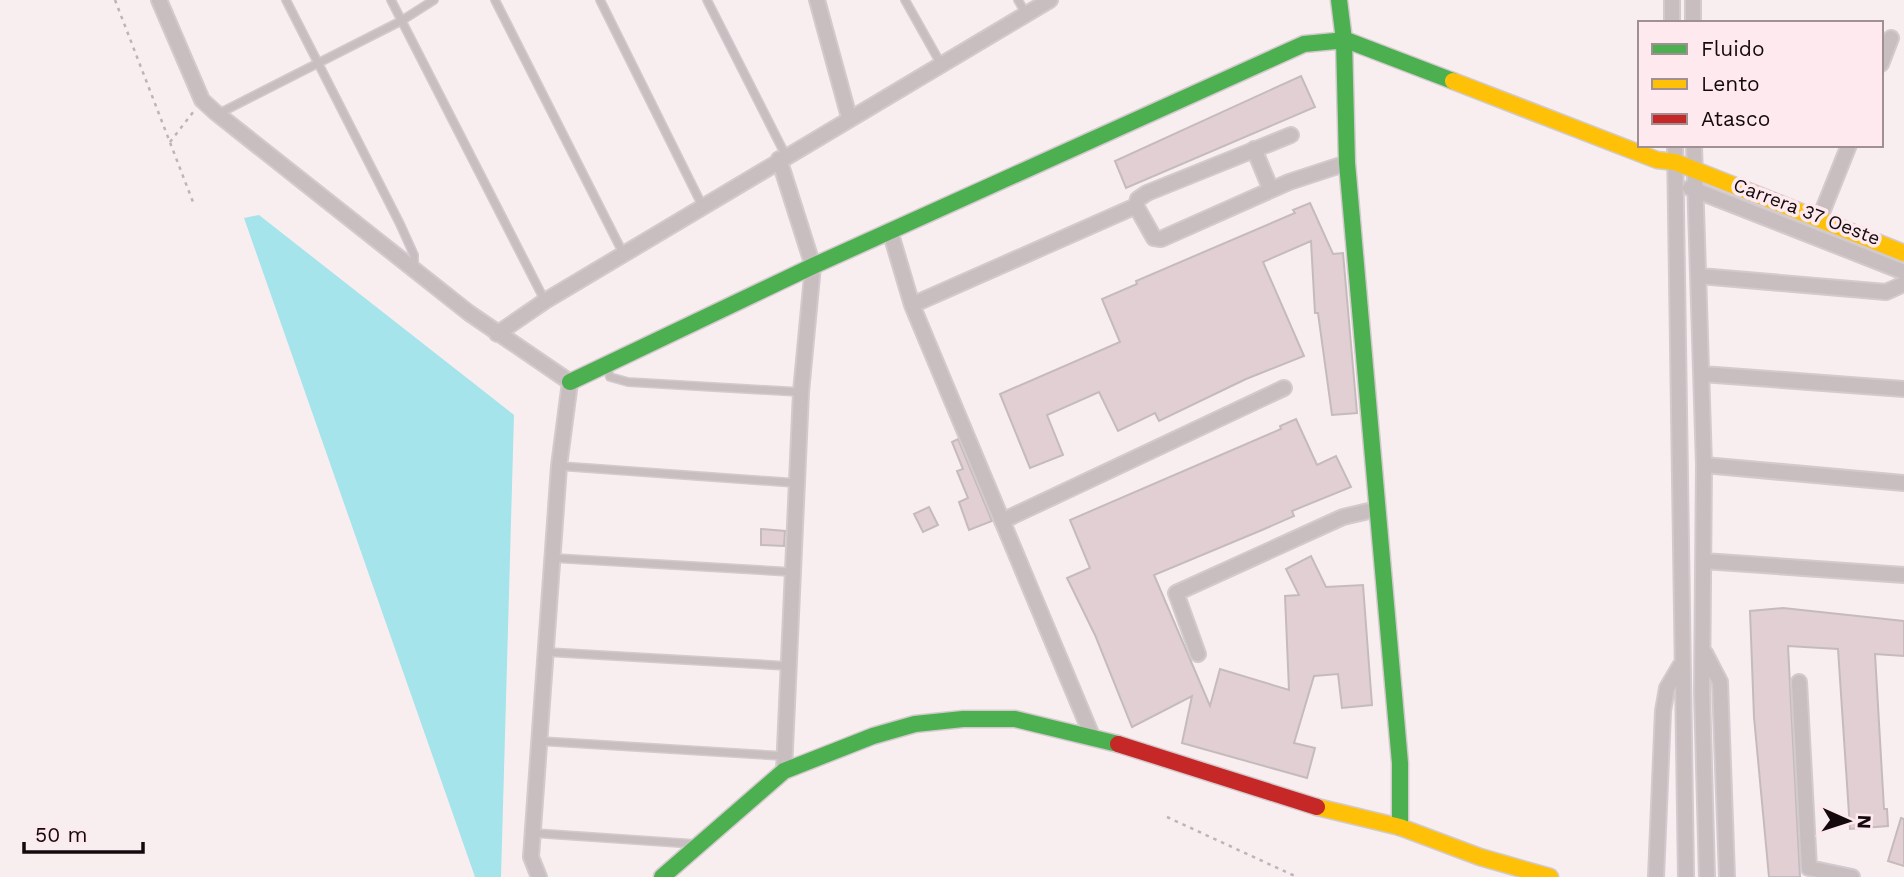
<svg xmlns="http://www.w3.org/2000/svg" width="1904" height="877" viewBox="0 0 1904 877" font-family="'Work Sans',sans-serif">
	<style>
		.water { fill: #a4e4ea }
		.building { fill: #e1cfd4; stroke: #c5bbbd; stroke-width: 2 }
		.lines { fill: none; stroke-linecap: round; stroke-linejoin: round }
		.lane-casing { stroke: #d3cacd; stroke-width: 10 }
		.street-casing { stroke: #d3cacd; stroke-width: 18 }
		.fast-casing { stroke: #d3cacd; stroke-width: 19 }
		.slow-casing { stroke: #d3cacd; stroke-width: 19 }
		.jam-casing { stroke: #d3cacd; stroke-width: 19 }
		.path { stroke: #beb4b7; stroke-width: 2.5; stroke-dasharray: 3.5 5; stroke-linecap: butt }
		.lane { stroke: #c8bec0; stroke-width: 7 }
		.street { stroke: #c8bec0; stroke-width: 14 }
		.fast { stroke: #4caf50; stroke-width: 16 }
		.slow { stroke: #ffc107; stroke-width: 16 }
		.jam { stroke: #c62828; stroke-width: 16 }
		.labels { text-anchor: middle; stroke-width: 7; stroke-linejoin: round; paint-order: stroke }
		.street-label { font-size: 19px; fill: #140a0d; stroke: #fde9ee }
	</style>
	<rect width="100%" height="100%" fill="#f8eef0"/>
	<path class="water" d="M259 215 514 415 501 877H475L244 218Z"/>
	<path class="building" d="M1301 76 1315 107 1126 188 1115 161Z
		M1310 203 1333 254 1343 253 1357 413 1332 415 1318 313H1315L1311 241 1263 262 1304 356 1246 379 1159 421 1155 413 1118 431 1099 392 1047 415 1063 455 1030 468 1000 394 1120 342 1102 299 1137 284 1136 281 1295 213 1293 210Z
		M1296 419 1317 465 1336 456 1351 487 1292 511 1294 516 1262 530 1154 575 1210 706 1220 669 1289 690 1285 596 1299 595 1286 569 1311 556 1326 587 1363 585 1372 705 1342 708 1338 674 1314 676 1294 743 1315 748 1307 778 1182 743 1192 696 1132 727 1095 635 1067 578 1090 568 1070 520 1281 429 1280 426Z
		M958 439 992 521 969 530 959 502 968 498 957 471 963 469 952 442Z
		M929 507 938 525 923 532 914 514Z
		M761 529 785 531 784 546 761 545Z
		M1783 608 1904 621V656L1875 654 1884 809H1887L1888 826 1850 829 1838 649 1788 646 1800 877H1769L1754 717 1750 611Z
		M1901 818 1904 819V866L1888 861Z"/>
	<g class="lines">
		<defs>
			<path id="lane" d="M286 0 400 224 414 255V269
				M391 0 545 301
				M495 0 623 253
				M600 0 702 205
				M707 0 786 156
				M905 0 941 64
				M1018 0 1026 14
				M218 114 401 21 434 0
				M607 367 610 377 628 382 800 392
				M559 466 796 483
				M553 558 792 572
				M546 652 788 666
				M539 741 784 756
				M533 833 695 844"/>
			<path id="street" d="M159 0 202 100 215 112 469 313 570 382 559 466 531 857 539 877
				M817 0 849 117
				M1672 0V23
				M1693 23V0
				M1881 64 1891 38
				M1291 135 1147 193 1138 199 1136 206 1154 238 1161 239 1289 182 1347 163
				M1675 145 1686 877
				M1694 145 1704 465 1702 692 1707 877
				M1254 149 1271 190
				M779 159 813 266 801 392 784 771
				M1690 188 1904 272
				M1819 220 1849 145
				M890 231 912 305 1092 736
				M1700 276 1886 292 1904 284
				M912 305 1136 206
				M497 334 545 301 1050 0
				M1702 374 1904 389
				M1704 465 1904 483
				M1002 521 1284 388
				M1704 561 1904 575
				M1705 653 1720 682 1727 877
				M1198 654 1176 593 1343 517 1377 509
				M1799 682 1809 868 1852 877
				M1656 877 1663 711 1667 688 1680 666"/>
			<path id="fast" d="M1339 0 1344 40 1347 163 1400 763V827
				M570 382 813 266 1304 44 1346 40 1453 81
				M662 877 784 771 873 736 915 724 963 719H1015L1118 744"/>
			<path id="slow" d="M1453 81 1657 160 1675 162 1904 253
				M1317 807 1400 827 1480 857 1550 877"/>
			<path id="jam" d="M1118 744 1317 807"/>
		</defs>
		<use href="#lane" class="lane-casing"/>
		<use href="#street" class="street-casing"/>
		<use href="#fast" class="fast-casing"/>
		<use href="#slow" class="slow-casing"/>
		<use href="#jam" class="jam-casing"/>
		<path class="path" d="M115 0 193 202
			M170 142 194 111
			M1167 817 1297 877"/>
		<use href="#lane" class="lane"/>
		<use href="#street" class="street"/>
		<use href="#fast" class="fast"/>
		<use href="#slow" class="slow"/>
		<use href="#jam" class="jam"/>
	</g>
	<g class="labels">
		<g class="street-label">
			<text transform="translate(1807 211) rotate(21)" y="7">Carrera 37 Oeste</text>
		</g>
	</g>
	<rect x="1638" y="21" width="245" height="126" fill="#fde9ee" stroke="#a09094" stroke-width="2"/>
	<rect x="1652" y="44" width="35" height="10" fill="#4caf50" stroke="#a09094" stroke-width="2"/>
	<text x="1701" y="56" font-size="21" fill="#140a0d">Fluido</text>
	<rect x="1652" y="79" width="35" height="10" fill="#ffc107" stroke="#a09094" stroke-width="2"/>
	<text x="1701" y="91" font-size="21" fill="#140a0d">Lento</text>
	<rect x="1652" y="114" width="35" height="10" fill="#c62828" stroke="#a09094" stroke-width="2"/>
	<text x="1701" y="126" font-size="21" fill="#140a0d">Atasco</text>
	<g transform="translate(1848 821) rotate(93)" stroke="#fde9ee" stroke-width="5" paint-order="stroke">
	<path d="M0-5L12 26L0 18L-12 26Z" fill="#140a0d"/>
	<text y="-10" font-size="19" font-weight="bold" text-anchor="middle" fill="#140a0d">N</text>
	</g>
	<path d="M24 842v10h119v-10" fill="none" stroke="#140a0d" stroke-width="3.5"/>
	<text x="35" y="842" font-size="21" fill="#140a0d" stroke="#fde9ee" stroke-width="5" paint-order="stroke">50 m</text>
</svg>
